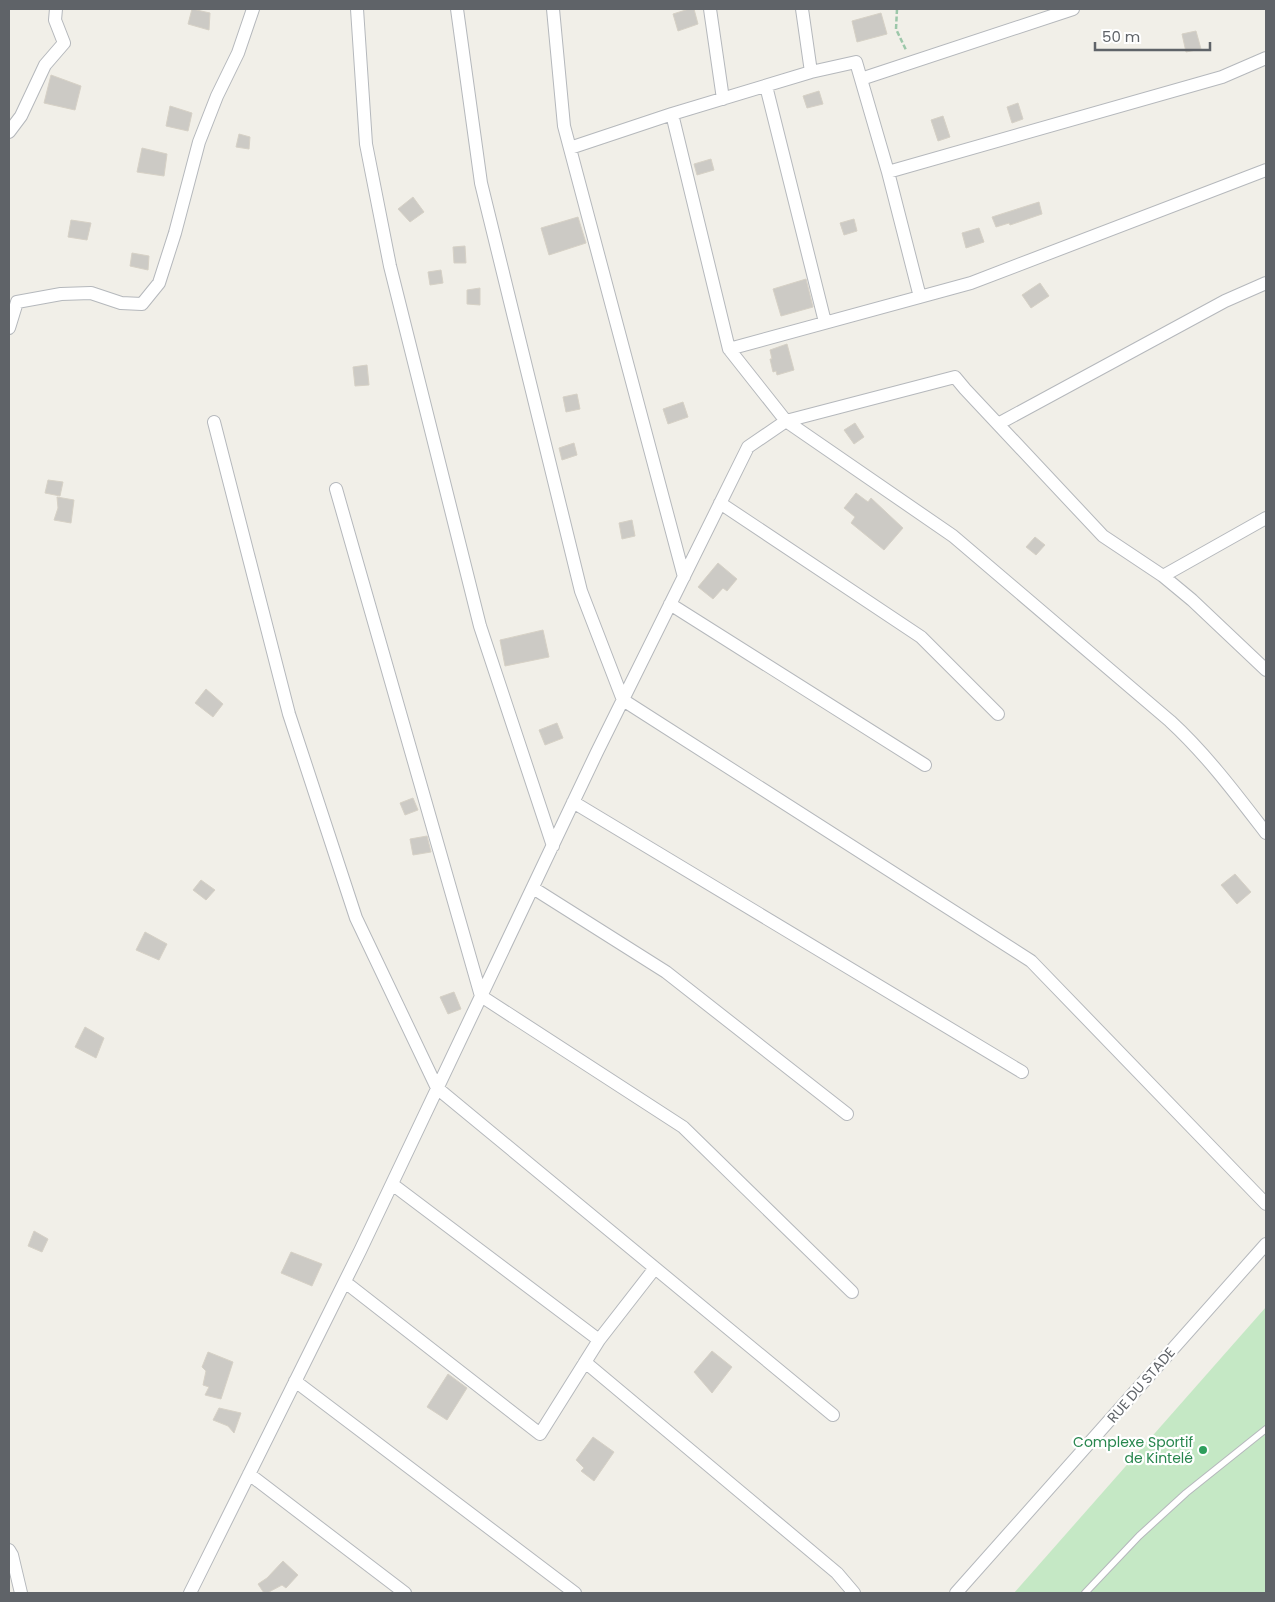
<svg xmlns="http://www.w3.org/2000/svg" width="1275" height="1602" viewBox="0 0 1275 1602" font-family="Poppins,sans-serif">
	<style>
		.green { fill: #c5e8c5 }
		.building { fill: #cccac5; stroke: #d6d1c6 }
		.lines { fill: none; stroke-linecap: round; stroke-linejoin: round }
		.lane-casing { stroke: #b5b8bc; stroke-width: 8 }
		.street-casing { stroke: #b5b8bc; stroke-width: 14 }
		.path { stroke: #9cc7a9; stroke-width: 2.5; stroke-dasharray: 5 2.5; stroke-linecap: butt }
		.lane { stroke: #fff; stroke-width: 6 }
		.street { stroke: #fff; stroke-width: 12 }
		.leisure-dot { fill: #2e9e5b; stroke: #fff; stroke-width: 2 }
		.labels { text-anchor: middle; stroke-width: 4.5; stroke-linejoin: round; paint-order: stroke }
		.street-label { font-size: 14px; fill: #5f6368; stroke: #fff }
		.leisure-label { font-size: 14px; fill: #27864d; stroke: #fff; text-anchor: end }
	</style>
	<rect width="100%" height="100%" fill="#f1efe8"/>
	<path class="green" d="M1266 1307V1593H1014Z"/>
	<path class="building" d="M192 9 210 13 209 30 188 24Z
		M689 9H694L698 24 678 31 673 14Z
		M881 13 887 34 857 42 852 21Z
		M1196 31 1201 49 1186 52 1182 34Z
		M51 75 81 86 75 110 44 103Z
		M819 91 823 104 807 108 803 96Z
		M1018 103 1023 119 1012 123 1007 107Z
		M170 106 192 113 188 131 166 126Z
		M943 116 950 137 938 141 931 120Z
		M239 134 250 137 249 149 236 147Z
		M142 148 167 154 164 176 137 172Z
		M711 159 714 170 697 175 694 164Z
		M413 197 424 212 410 222 398 209Z
		M1039 202 1042 214 1010 225 1009 223 996 227 992 217Z
		M578 217 586 243 549 255 541 228Z
		M854 219 857 231 844 235 840 223Z
		M71 220 91 223 87 240 68 237Z
		M979 228 984 242 966 248 962 233Z
		M465 246 466 263H454L453 247Z
		M132 253 149 256 148 270 130 266Z
		M441 270 443 283 430 285 428 272Z
		M806 279 813 307 781 316 773 289Z
		M1040 283 1049 296 1031 308 1022 295Z
		M480 288V305L467 304V290Z
		M787 344 794 370 777 375 776 371 773 372 770 359H772L770 350Z
		M367 365 369 385 355 386 353 367Z
		M577 394 580 409 566 412 563 397Z
		M683 402 688 417 668 424 663 409Z
		M855 423 864 437 854 444 844 430Z
		M574 443 577 455 562 460 559 448Z
		M48 480 63 482 60 496 45 493Z
		M856 493 868 502 871 498 903 528 884 550 851 523 855 517 844 508Z
		M57 497 74 500 71 523 54 520 58 508Z
		M632 520 635 536 622 539 619 523Z
		M1035 537 1045 545 1036 555 1026 547Z
		M718 563 737 579 727 591 723 588 713 599 698 587Z
		M543 630 549 657 505 666 500 640Z
		M206 689 223 704 213 717 195 703Z
		M557 723 563 738 545 745 539 730Z
		M413 798 418 810 405 815 400 803Z
		M427 836 431 852 413 855 410 839Z
		M1235 874 1251 892 1237 904 1221 885Z
		M201 880 215 890 206 900 193 890Z
		M145 932 167 944 159 960 136 950Z
		M454 992 461 1009 448 1014 440 997Z
		M85 1027 104 1038 96 1058 75 1047Z
		M34 1231 48 1239 42 1252 28 1246Z
		M291 1252 322 1264 312 1286 281 1273Z
		M712 1351 732 1367 712 1393 694 1372Z
		M208 1352 233 1362 221 1399 205 1395 209 1387 203 1385 206 1371 202 1367Z
		M448 1374 467 1388 447 1420 427 1407Z
		M219 1408 241 1413 234 1433 228 1426 213 1420Z
		M593 1437 614 1452 594 1481 581 1471 584 1468 576 1460Z
		M283 1561 298 1575 286 1588 282 1585 267 1593H264L258 1584 267 1578Z"/>
	<g class="lines">
		<defs>
			<path id="lane" d="M1085 1593 1139 1536 1186 1493 1266 1429"/>
			<path id="street" d="M357 9 366 144 390 266 480 626 553 846
				M457 9 481 183 581 591 623 700 1031 961 1266 1204
				M553 9 564 126 684 577
				M710 9 723 99
				M802 9 811 72
				M861 79 1073 9
				M766 86 825 322
				M9 132 21 116 45 65 64 43 55 20 56 9
				M570 148 672 114
				M888 172 1222 77 1266 58
				M920 297 888 172 856 62 811 72 672 114 729 349 786 421 953 536 1170 721C1206 754 1236 794 1266 833
				M9 328 17 302 61 294 91 293 121 303 142 304 159 283 175 233 199 142 217 96 238 53 253 9
				M729 349 971 283 1266 170
				M214 422 289 714 356 918 437 1088 833 1415
				M998 424 1225 301 1266 283
				M336 489 481 996 683 1127 852 1292
				M720 503 921 637 998 714
				M1163 576 1266 518
				M670 604 925 765
				M573 802 1022 1072
				M533 888 666 972 847 1114
				M392 1184 599 1340
				M345 1282 540 1434 599 1340 655 1268
				M585 1362 837 1573 854 1593
				M295 1381 575 1593
				M249 1474 405 1593
				M9 1550 12 1555 21 1593
				M190 1593 360 1251 597 752 748 447 786 421 955 377 965 389 1103 536 1163 576 1192 600 1266 670
				M956 1593 1266 1244"/>
		</defs>
		<use href="#lane" class="lane-casing"/>
		<use href="#street" class="street-casing"/>
		<path class="path" d="M897 9 896 29 906 50"/>
		<use href="#lane" class="lane"/>
		<use href="#street" class="street"/>
	</g>
	<circle class="leisure-dot" cx="1203" cy="1450" r="5"/>
	<g class="labels">
		<g class="street-label">
			<text transform="translate(1141 1385) rotate(-49)" y="5">RUE DU STADE</text>
		</g>
		<g class="leisure-label">
			<text x="1193" y="1447">Complexe Sportif<tspan x="1193" dy="16">de Kintelé</tspan></text>
		</g>
	</g>
	<rect width="1275" height="1602" fill="none" stroke="#5f6368" stroke-width="20"/>
	<path d="M1095 42v8h115v-8" fill="none" stroke="#5f6368" stroke-width="2.5"/>
	<text x="1102" y="42" font-size="15" fill="#5f6368" stroke="#ffffff" stroke-width="4" paint-order="stroke">50 m</text>
</svg>
